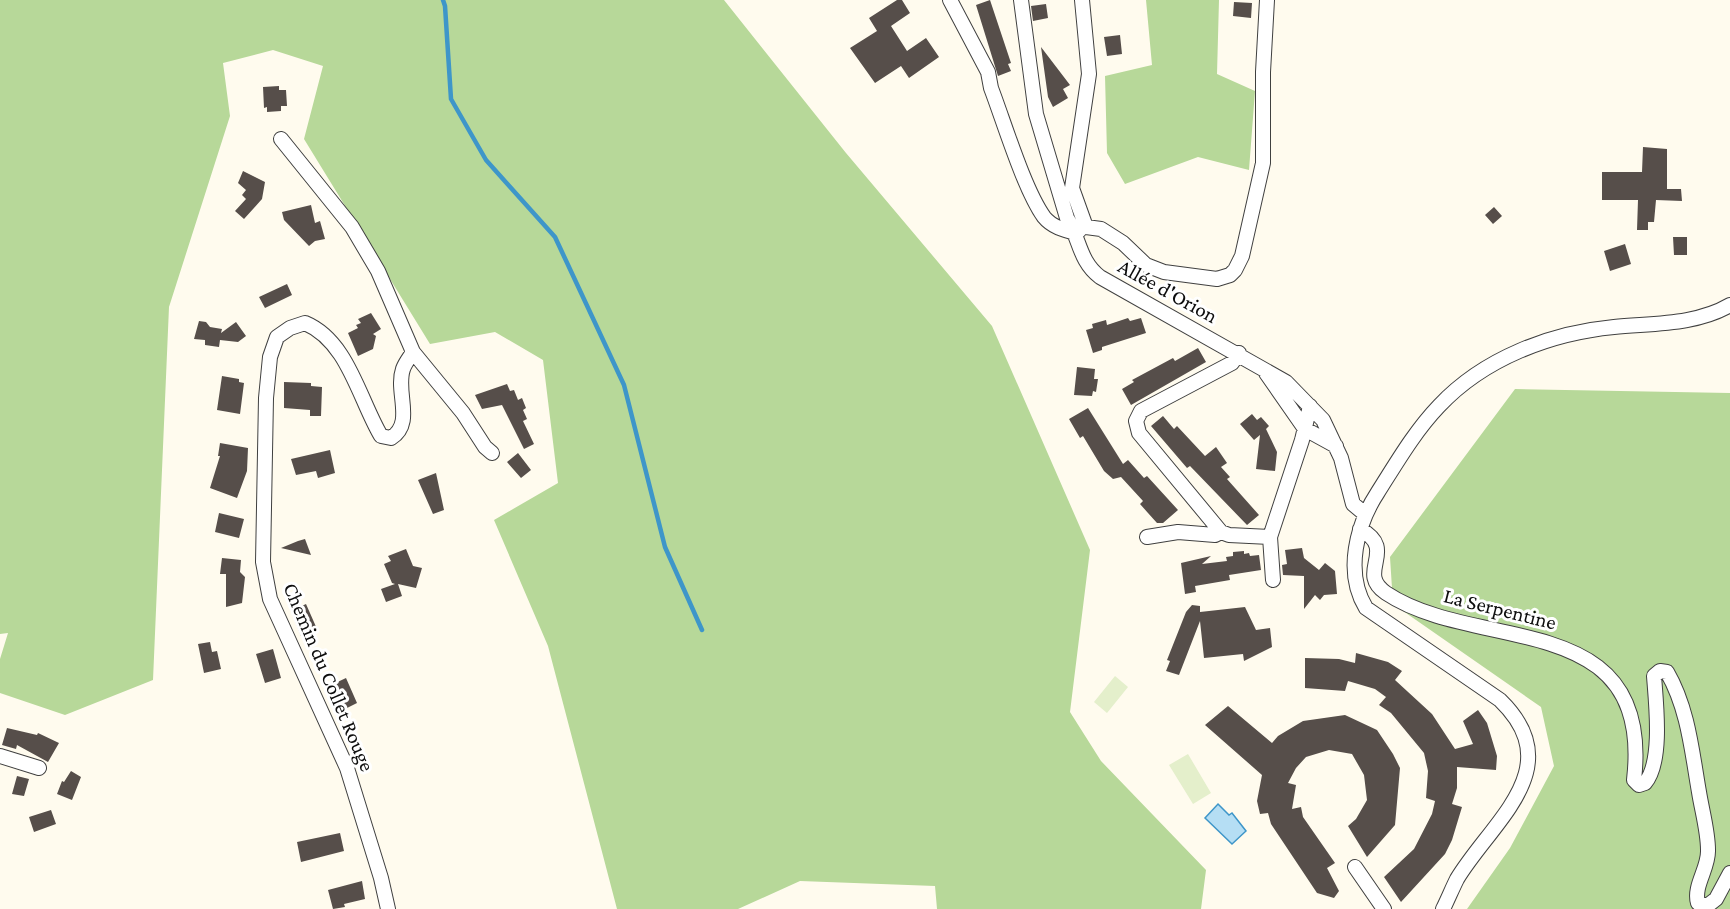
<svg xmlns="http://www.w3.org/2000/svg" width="1730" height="909" viewBox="0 0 1730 909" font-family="'Crimson Pro',serif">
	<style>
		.forest { fill: #b7d899 }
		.pitch { fill: #e4efcb }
		.water { fill: #b5def4; stroke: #3e96c9; stroke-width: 1.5 }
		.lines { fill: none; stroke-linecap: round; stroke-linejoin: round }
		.stream { stroke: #3e96c9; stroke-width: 4.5 }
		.building { fill: #564e4a }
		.minor-casing { stroke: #404040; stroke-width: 16 }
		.minor { stroke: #fff; stroke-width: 14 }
		.labels { text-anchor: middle; stroke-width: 6; stroke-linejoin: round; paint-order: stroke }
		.street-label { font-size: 21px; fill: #0d0d0d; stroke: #fff }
	</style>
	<rect width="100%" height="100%" fill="#fffbee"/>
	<path class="forest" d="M0 0H724L846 153 992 326 1090 550 1070 712 1101 761 1206 870 1201 909H937L935 886 800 881 738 909H617L548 646 494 520 558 483 543 360 495 332 430 344 304 139 323 66 273 50 223 63 230 116 169 307 153 680 65 715 0 693V659L8 633 0 634Z
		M1146 0H1219L1217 74 1255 91 1249 170 1198 157 1125 184 1107 153 1105 76 1152 65Z
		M1515 389 1730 393V909H1467L1510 848 1554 766 1541 707 1393 604 1390 557Z"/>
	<path class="pitch" d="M1115 676 1128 687 1107 713 1094 702Z
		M1188 754 1211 793 1193 804 1169 765Z"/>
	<path class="water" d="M1218 804 1229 815 1232 813 1246 831 1232 844 1205 818Z"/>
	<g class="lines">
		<path class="stream" d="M443 0 445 6 451 99 486 160 555 237 624 385 665 547 702 630"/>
	</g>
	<path class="building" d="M897 0H902L910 13 891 26 907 51 926 38 939 57 909 78 901 66 875 83 850 48 877 31 869 18Z
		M990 0 1011 63 1008 64 1011 71 998 76 976 5Z
		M1234 2 1252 3 1251 18 1233 16Z
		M1046 4 1048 18 1033 21 1031 6Z
		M1120 35 1122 54 1107 56 1104 37Z
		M1041 47 1070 85 1063 89 1068 98 1053 107 1048 97Z
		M279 86V90H286L287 106H281V111L267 112V107L264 108 263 87Z
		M1643 147 1667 149V189H1681L1682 201 1656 200 1654 222H1648V230H1637L1638 200H1602V172H1642Z
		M243 171 265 182 262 199 244 219 235 211 246 199 242 195 246 190 238 183Z
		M311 205 315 223 320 221 325 239 315 241 309 246 284 220 282 212Z
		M1494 207 1502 216 1493 224 1485 215Z
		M1673 237H1687V255H1674Z
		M1625 244 1631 264 1610 271 1604 251Z
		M287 284 292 295 265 308 259 297Z
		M371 313 381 329 373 334 376 336 373 349 358 356 348 333 358 328 356 325 361 323 358 319Z
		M1128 318 1130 321 1141 318 1146 333 1102 347V350L1093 353 1086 330 1093 328 1092 324 1106 320 1107 325Z
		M199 321 206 322 210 327 222 329 221 333 236 322 246 336 238 342 220 340 219 347 205 345V340L194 339Z
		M1198 348 1206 362 1131 405 1122 389 1134 382 1132 380 1173 358 1175 361Z
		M1077 367 1095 369 1094 379H1098L1096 392 1093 391 1092 396 1074 395Z
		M222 376 239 379V382L244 383 240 414 217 410Z
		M284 382 311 383V386L322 387 321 416H310V410L284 408Z
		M507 384 510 391 514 390 518 400 522 398 526 408 523 410 527 419 523 421 534 444 524 449 502 405 482 409 475 395Z
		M1088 408 1123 464 1128 460 1144 478 1147 476 1178 510 1163 523H1157L1148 513 1140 504 1143 501 1121 477 1113 479 1104 471 1083 436 1080 438 1069 419Z
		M1252 414 1257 420 1261 417 1269 426 1266 429 1277 452 1275 471 1256 469 1260 435 1254 440 1240 424Z
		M1163 416 1174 429 1177 426 1205 456 1216 447 1227 463 1221 467 1230 477 1227 479 1259 515 1247 525 1190 466 1187 468 1151 426Z
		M220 443 248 448 247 471 237 498 210 488 220 456H218Z
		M330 450 335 473 318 478 316 471 296 475 291 459Z
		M518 453 531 470 521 478 507 462Z
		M436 473 444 510 433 514 418 480Z
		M219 513 244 519 239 538 215 532Z
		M305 539 311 555 281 548 298 541Z
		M1302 548 1304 558 1319 570 1325 563 1335 571 1337 594 1324 595 1320 600 1315 595 1304 609V576L1283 575 1282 565 1287 564 1285 550Z
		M406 549 413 566 422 568 416 588 398 584 402 596 386 602 381 589 395 584 392 583 384 564 391 561 388 556Z
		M1244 551V554L1249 553 1250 556 1259 555 1261 570 1229 575 1230 580 1195 586 1196 592 1185 594 1181 563 1211 556 1202 564 1227 561 1226 557 1233 556V552Z
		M222 558 241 560 240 572 245 577 242 603 226 607V574H220Z
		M306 604 317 629 301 636 291 611Z
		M1192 605 1200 606V612L1245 607 1256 630 1270 628 1272 647 1244 661 1243 654 1204 658 1200 621 1179 675 1166 671 1170 661 1167 660 1186 612Z
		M210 642 212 652 217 651 221 669 204 673 198 644Z
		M273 649 281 678 265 683 256 654Z
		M1356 653 1388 662 1402 671 1395 680 1432 714 1455 749 1473 744 1463 721 1478 710 1487 723 1497 756 1496 770 1457 767V788L1452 804 1462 807 1452 840 1445 854 1401 902 1384 877 1414 849 1432 814 1435 801 1426 798 1428 771 1424 753 1391 713 1379 705 1386 697 1375 689 1348 681 1345 691 1305 688V658L1339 659 1355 663Z
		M346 678 357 703 341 711 329 686Z
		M1228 706 1272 743 1278 736 1303 721 1345 715 1377 730 1393 754 1400 768 1395 825 1367 857 1348 826 1356 819 1367 800 1364 775 1352 754 1329 750 1306 757 1296 768 1288 783 1296 785 1292 809 1301 807 1303 817 1335 863 1327 868 1339 891 1334 898 1317 893 1271 824 1268 813 1260 814 1257 801 1262 775 1205 725Z
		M7 728 37 735 38 733 59 743 48 762 17 745 16 749 2 745Z
		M71 771 81 777 72 800 57 794 62 781 64 782Z
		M17 776 29 779 24 796 12 794Z
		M51 810 56 824 34 832 29 817Z
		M340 833 344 851 301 862 297 842Z
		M362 881 365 899 344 904 345 907 333 909 328 890Z"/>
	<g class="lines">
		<defs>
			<path id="minor" d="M950 0 988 72 991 88C1004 122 1024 189 1044 217 1052 227 1064 230 1076 233L1079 231
				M1021 0 1036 114 1067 218C1080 239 1079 261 1100 277L1286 382 1323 420 1341 458 1353 504 1365 514
				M1082 0 1089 74 1072 188 1086 227
				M281 139 352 227 378 271 413 352 463 413 485 447 492 453
				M1086 227 1101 229 1123 243 1146 265 1164 272 1217 279 1230 275 1235 270 1242 256 1263 163V72L1267 0
				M1239 353 1232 363 1141 411 1136 421 1139 433 1221 532 1229 535 1270 537 1302 440 1310 406
				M1266 373 1305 429 1336 446
				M1360 529C1399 550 1355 572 1386 593 1477 654 1654 606 1634 780L1639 785 1645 783C1663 762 1656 703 1654 676L1660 671 1667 672C1688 708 1692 752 1699 792 1702 811 1708 831 1708 850 1709 868 1693 886 1698 903L1707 906 1716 899 1730 873
				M1147 537 1178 532 1215 535 1221 532
				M1270 537 1273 580
				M0 756 39 768
				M1355 867 1384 909
				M388 909 381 878 347 768 270 599 263 562 266 398 270 357 277 337 290 328 305 323C348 341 359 399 381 436L391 438C415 423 395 392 403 369 405 363 410 357 413 352
				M1443 909C1448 899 1452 889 1457 879 1492 821 1570 768 1500 700L1366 608C1344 572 1357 524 1378 492 1397 462 1415 431 1439 406 1484 358 1551 333 1614 327 1653 323 1696 325 1730 305"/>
		</defs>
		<use href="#minor" class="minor-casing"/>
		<use href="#minor" class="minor"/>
	</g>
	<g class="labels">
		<g class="street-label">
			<text transform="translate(1168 291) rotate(29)" y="7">Allée d'Orion</text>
			<text transform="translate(1500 609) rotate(14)" y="7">La Serpentine</text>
			<text transform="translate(329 677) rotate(67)" y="7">Chemin du Collet Rouge</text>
		</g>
	</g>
</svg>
